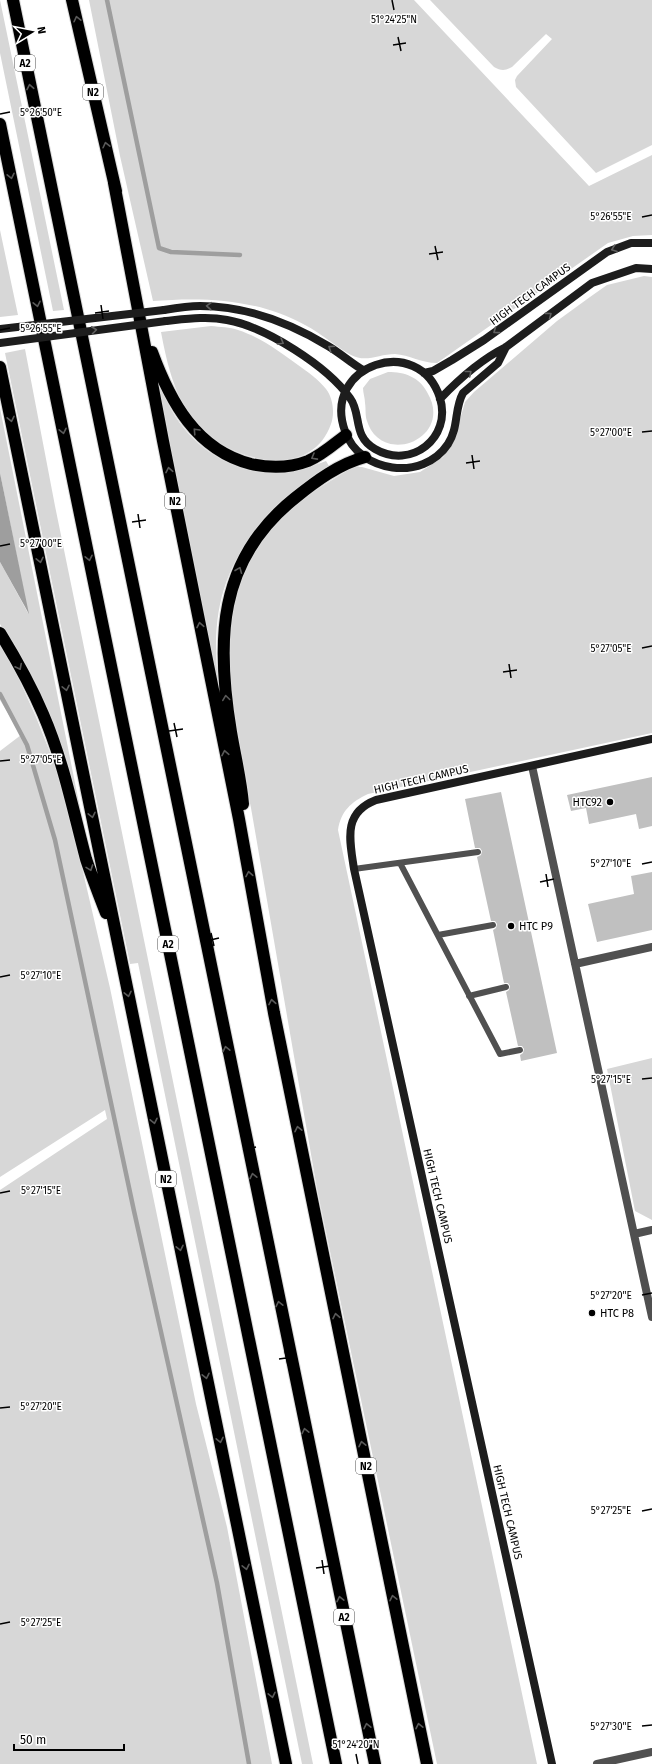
<svg xmlns="http://www.w3.org/2000/svg" width="652" height="1764" viewBox="0 0 652 1764" font-family="'Fira Sans',sans-serif">
	<style>
		.green { fill: #d7d7d7 }
		.water { fill: #9e9e9e }
		.lines { fill: none; stroke-linecap: round; stroke-linejoin: round }
		.stream { stroke: #9e9e9e; stroke-width: 4.5 }
		.building { fill: #c0c0c0 }
		.highway-casing { stroke: #dbdbdb; stroke-width: 14 }
		.lane { stroke: #505050; stroke-width: 6 }
		.street { stroke: #505050; stroke-width: 8 }
		.secondary { stroke: #1d1d1d; stroke-width: 8 }
		.highway { stroke: #000; stroke-width: 12 }
		.secondary-bridge { stroke: #1d1d1d; stroke-width: 8 }
		.oneway { stroke: #595959 }
		.oneway2 { stroke: #616161 }
		.ticks { fill: none; stroke: #000; stroke-width: 1.5 }
		.poi-dot { fill: #000; stroke: #fff; stroke-width: 1.5 }
		.labels { text-anchor: middle; stroke-width: 3; stroke-linejoin: round; paint-order: stroke }
		.shield { fill: #fff; stroke: #4c4c4c; stroke-width: 1 }
		.shield-label { font-size: 10px; font-weight: bold; fill: #000 }
		.street-label { font-size: 11px; fill: #000; stroke: #fff }
		.poi-label { font-size: 11px; fill: #000; stroke: #fff; text-anchor: start }
		.ticks-label { font-size: 10px; text-anchor: middle; fill: #000; stroke: #fff; stroke-width: 3; stroke-linejoin: round; paint-order: stroke }
	</style>
	<rect width="100%" height="100%" fill="#fff"/>
	<path class="green" d="M0 0 64 310 53 311 0 53Z
		M89 0H414L589 186 652 155V235L633 236 608 243 437 363C422 363 409 355 395 354 379 354 366 363 351 355 336 347 321 333 305 325 258 299 205 297 153 301L120 156Z
		M430 0H652V145L596 173 516 87 515 80 517 76 552 39 546 34 512 67C505 71 501 71 494 67Z
		M0 230 18 315 0 317Z
		M644 276 652 277V733L368 794C351 802 341 811 338 830L537 1764H437L317 1189 251 808 235 733 227 646 233 599 250 555 271 526 289 509 311 493 353 467H362L394 476 420 472 443 457 454 440 465 402 474 392 557 321 590 297 607 285Z
		M211 326C220 327 230 327 238 330 260 337 280 352 298 365 308 372 319 380 326 389 333 398 335 413 331 424 311 481 233 462 199 427 176 403 167 364 161 332Z
		M25 349 55 506 313 1764H302L138 963 130 964 5 353Z
		M148 352C155 372 162 392 172 411 198 456 246 480 298 470 307 468 317 464 326 461L329 466C263 513 216 559 216 646 216 671 220 697 222 722Z
		M388 372C405 372 419 377 427 392 455 438 382 468 367 421 365 416 366 409 365 403 365 398 363 393 363 388L370 379Z
		M0 408 85 833 16 649 0 624V562L28 613 0 473Z
		M0 643 9 657 36 717 53 760 70 816 110 988 196 1404 227 1527 272 1764H0V1190L107 1119 105 1110 0 1177V751L21 735 0 700Z
		M652 1058V1220L635 1211 607 1069Z"/>
	<path class="water" d="M0 473 29 614 0 562Z"/>
	<g class="lines">
		<path class="stream" d="M107 0 159 248 171 252 240 255
			M0 694 27 745 55 840 134 1211 217 1583 249 1764"/>
	</g>
	<path class="building" d="M652 777V826L639 829 636 814 589 824 586 808 571 811 567 795Z
		M501 792 557 1053 521 1061 520 1055 523 1053 524 1049 522 1046H518L506 992 509 990 510 986 508 983H504L493 930 496 928 497 924 495 921H491L477 857 481 855 482 851 480 848H475L465 799Z
		M652 872V930L597 942 588 904 634 894 631 876Z"/>
	<g class="lines">
		<defs>
			<path id="highway" d="M13 0C130 589 252 1177 375 1764
				M72 0 116 191
				M0 124 336 1764
				M114 183 163 441 239 819 274 1013 427 1764
				M152 352C170 401 196 450 251 464 269 468 290 468 308 461 322 455 334 444 346 435
				M0 367 286 1764
				M0 633C16 659 31 686 43 714 63 760 73 810 86 859 92 877 99 895 106 913
				M243 804C241 780 235 756 231 732 216 642 217 560 295 498 316 481 339 464 365 457"/>
		</defs>
		<use href="#highway" class="highway-casing"/>
		<path class="lane" d="M400 863 500 1054 520 1050
			M354 869 478 852
			M438 935 493 925
			M469 996 506 987"/>
		<path class="street" d="M532 766 652 1317
			M575 964 652 947
			M634 1234 652 1230
			M597 1764 652 1752"/>
		<path class="secondary" d="M164 310C176 308 188 306 200 306 245 306 290 323 328 346 340 353 351 363 363 370
			M166 321C186 319 207 316 227 320 266 327 327 366 350 398 362 414 352 436 375 449 411 470 452 438 440 398 419 332 321 365 345 431 359 473 423 482 448 444 459 427 454 409 463 393L498 363 506 347
			M424 373 433 371 452 360 484 340 607 252 631 243H652
			M440 399C459 379 482 359 506 347L592 283 636 268 652 269
			M552 1764 354 869C350 841 342 813 376 800L652 739"/>
		<use href="#highway" class="highway"/>
		<path class="secondary-bridge" d="M0 329 164 310
			M0 343 166 321"/>
	</g>
	<defs><path id="oneway-chevron" d="M-2-3.5L2.5 0L-2 3.5" fill="none" stroke-width="1.6" stroke-linecap="round" stroke-linejoin="round"/></defs>
	<g class="oneway">
		<use href="#oneway-chevron" transform="translate(77 19) rotate(-103)"/>
		<use href="#oneway-chevron" transform="translate(30 87) rotate(-101)"/>
		<use href="#oneway-chevron" transform="translate(106 145) rotate(-103)"/>
		<use href="#oneway-chevron" transform="translate(11 176) rotate(78)"/>
		<use href="#oneway-chevron" transform="translate(37 304) rotate(78)"/>
		<use href="#oneway-chevron" transform="translate(11 419) rotate(78)"/>
		<use href="#oneway-chevron" transform="translate(63 431) rotate(78)"/>
		<use href="#oneway-chevron" transform="translate(196 431) rotate(-133)"/>
		<use href="#oneway-chevron" transform="translate(314 457) rotate(151)"/>
		<use href="#oneway-chevron" transform="translate(169 470) rotate(-101)"/>
		<use href="#oneway-chevron" transform="translate(89 558) rotate(78)"/>
		<use href="#oneway-chevron" transform="translate(40 560) rotate(78)"/>
		<use href="#oneway-chevron" transform="translate(239 570) rotate(-68)"/>
		<use href="#oneway-chevron" transform="translate(200 625) rotate(-101)"/>
		<use href="#oneway-chevron" transform="translate(19 667) rotate(63)"/>
		<use href="#oneway-chevron" transform="translate(66 688) rotate(78)"/>
		<use href="#oneway-chevron" transform="translate(226 698) rotate(-98)"/>
		<use href="#oneway-chevron" transform="translate(225 753) rotate(-101)"/>
		<use href="#oneway-chevron" transform="translate(92 815) rotate(78)"/>
		<use href="#oneway-chevron" transform="translate(90 868) rotate(70)"/>
		<use href="#oneway-chevron" transform="translate(249 874) rotate(-100)"/>
		<use href="#oneway-chevron" transform="translate(128 994) rotate(78)"/>
		<use href="#oneway-chevron" transform="translate(272 1002) rotate(-100)"/>
		<use href="#oneway-chevron" transform="translate(226 1049) rotate(-102)"/>
		<use href="#oneway-chevron" transform="translate(154 1121) rotate(78)"/>
		<use href="#oneway-chevron" transform="translate(298 1129) rotate(-102)"/>
		<use href="#oneway-chevron" transform="translate(253 1176) rotate(-102)"/>
		<use href="#oneway-chevron" transform="translate(180 1248) rotate(78)"/>
		<use href="#oneway-chevron" transform="translate(279 1304) rotate(-102)"/>
		<use href="#oneway-chevron" transform="translate(336 1316) rotate(-101)"/>
		<use href="#oneway-chevron" transform="translate(206 1376) rotate(78)"/>
		<use href="#oneway-chevron" transform="translate(305 1431) rotate(-102)"/>
		<use href="#oneway-chevron" transform="translate(220 1440) rotate(78)"/>
		<use href="#oneway-chevron" transform="translate(362 1444) rotate(-102)"/>
		<use href="#oneway-chevron" transform="translate(246 1567) rotate(78)"/>
		<use href="#oneway-chevron" transform="translate(393 1598) rotate(-102)"/>
		<use href="#oneway-chevron" transform="translate(340 1599) rotate(-102)"/>
		<use href="#oneway-chevron" transform="translate(272 1695) rotate(78)"/>
		<use href="#oneway-chevron" transform="translate(367 1726) rotate(-102)"/>
		<use href="#oneway-chevron" transform="translate(419 1726) rotate(-102)"/>
	</g>
	<g class="oneway2">
		<use href="#oneway-chevron" transform="translate(614 249) rotate(160)"/>
		<use href="#oneway-chevron" transform="translate(209 306) rotate(-176)"/>
		<use href="#oneway-chevron" transform="translate(549 315) rotate(-37)"/>
		<use href="#oneway-chevron" transform="translate(94 330) rotate(-7)"/>
		<use href="#oneway-chevron" transform="translate(496 331) rotate(144)"/>
		<use href="#oneway-chevron" transform="translate(281 342) rotate(30)"/>
		<use href="#oneway-chevron" transform="translate(331 348) rotate(-146)"/>
		<use href="#oneway-chevron" transform="translate(469 373) rotate(-39)"/>
	</g>
	<path class="ticks" d="M392 0 394 10M398 37 401 51M393 45 406 43M0 114 10 112M642 217 652 215M435 246 438 260M429 254 443 252M101 305 103 319M95 313 109 311M0 330 10 328M642 432 652 431M472 455 474 469M466 463 480 461M138 514 140 528M132 522 146 520M0 546 10 544M642 648 652 646M509 664 511 678M503 672 517 670M174 723 177 737M169 731 183 729M0 761 10 760M642 864 652 862M546 874 548 887M540 882 554 879M211 933 214 946M206 941 219 938M0 977 10 975M642 1079 652 1078M248 1142 251 1155M243 1150 256 1147M0 1193 10 1191M642 1295 652 1293M285 1351 288 1365M279 1359 293 1357M0 1408 10 1407M642 1511 652 1509M322 1560 324 1574M316 1568 330 1566M0 1624 10 1622M642 1726 652 1725M356 1754 358 1764"/>
	<g class="poi-dot">
		<circle cx="610" cy="802" r="4"/>
		<circle cx="511" cy="926" r="4"/>
		<circle cx="592" cy="1313" r="4"/>
	</g>
	<g class="labels">
		<g class="shield">
			<rect x="15" y="55" width="20" height="16" rx="3"/>
			<rect x="83" y="84" width="20" height="16" rx="3"/>
			<rect x="165" y="493" width="20" height="16" rx="3"/>
			<rect x="158" y="936" width="20" height="16" rx="3"/>
			<rect x="156" y="1171" width="20" height="16" rx="3"/>
			<rect x="356" y="1458" width="20" height="16" rx="3"/>
			<rect x="334" y="1609" width="20" height="16" rx="3"/>
		</g>
		<g class="shield-label">
			<text x="25" y="67">A2</text>
			<text x="93" y="96">N2</text>
			<text x="175" y="505">N2</text>
			<text x="168" y="948">A2</text>
			<text x="166" y="1183">N2</text>
			<text x="366" y="1470">N2</text>
			<text x="344" y="1621">A2</text>
		</g>
		<g class="street-label">
			<text transform="translate(530 294) rotate(-36)" y="4">HIGH TECH CAMPUS</text>
			<text transform="translate(421 779) rotate(-13)" y="4">HIGH TECH CAMPUS</text>
			<text transform="translate(438 1196) rotate(77)" y="4">HIGH TECH CAMPUS</text>
			<text transform="translate(508 1512) rotate(77)" y="4">HIGH TECH CAMPUS</text>
		</g>
		<g class="poi-label">
			<text x="602" y="806" text-anchor="end">HTC92</text>
			<text x="519" y="930">HTC P9</text>
			<text x="600" y="1317">HTC P8</text>
		</g>
	</g>
	<g class="ticks-label">
		<text x="394" y="23">51°24'25"N</text>
		<text x="41" y="116">5°26'50"E</text>
		<text x="611" y="220">5°26'55"E</text>
		<text x="41" y="332">5°26'55"E</text>
		<text x="611" y="436">5°27'00"E</text>
		<text x="41" y="547">5°27'00"E</text>
		<text x="611" y="652">5°27'05"E</text>
		<text x="41" y="763">5°27'05"E</text>
		<text x="611" y="867">5°27'10"E</text>
		<text x="41" y="979">5°27'10"E</text>
		<text x="611" y="1083">5°27'15"E</text>
		<text x="41" y="1194">5°27'15"E</text>
		<text x="611" y="1299">5°27'20"E</text>
		<text x="41" y="1410">5°27'20"E</text>
		<text x="611" y="1514">5°27'25"E</text>
		<text x="41" y="1626">5°27'25"E</text>
		<text x="611" y="1730">5°27'30"E</text>
		<text x="356" y="1748">51°24'20"N</text>
	</g>
	<g transform="translate(32 32) rotate(80)" stroke="#ffffff" stroke-width="3" paint-order="stroke">
	<path d="M0-3L7 15L0 10L-7 15Z" fill="#000000"/>
	<text y="-6" font-size="11" font-weight="bold" text-anchor="middle" fill="#000000">N</text>
	</g>
	<path d="M14 1744v6h110v-6" fill="none" stroke="#000000" stroke-width="2"/>
	<text x="20" y="1744" font-size="12" fill="#000000" stroke="#ffffff" stroke-width="3" paint-order="stroke">50 m</text>
</svg>
